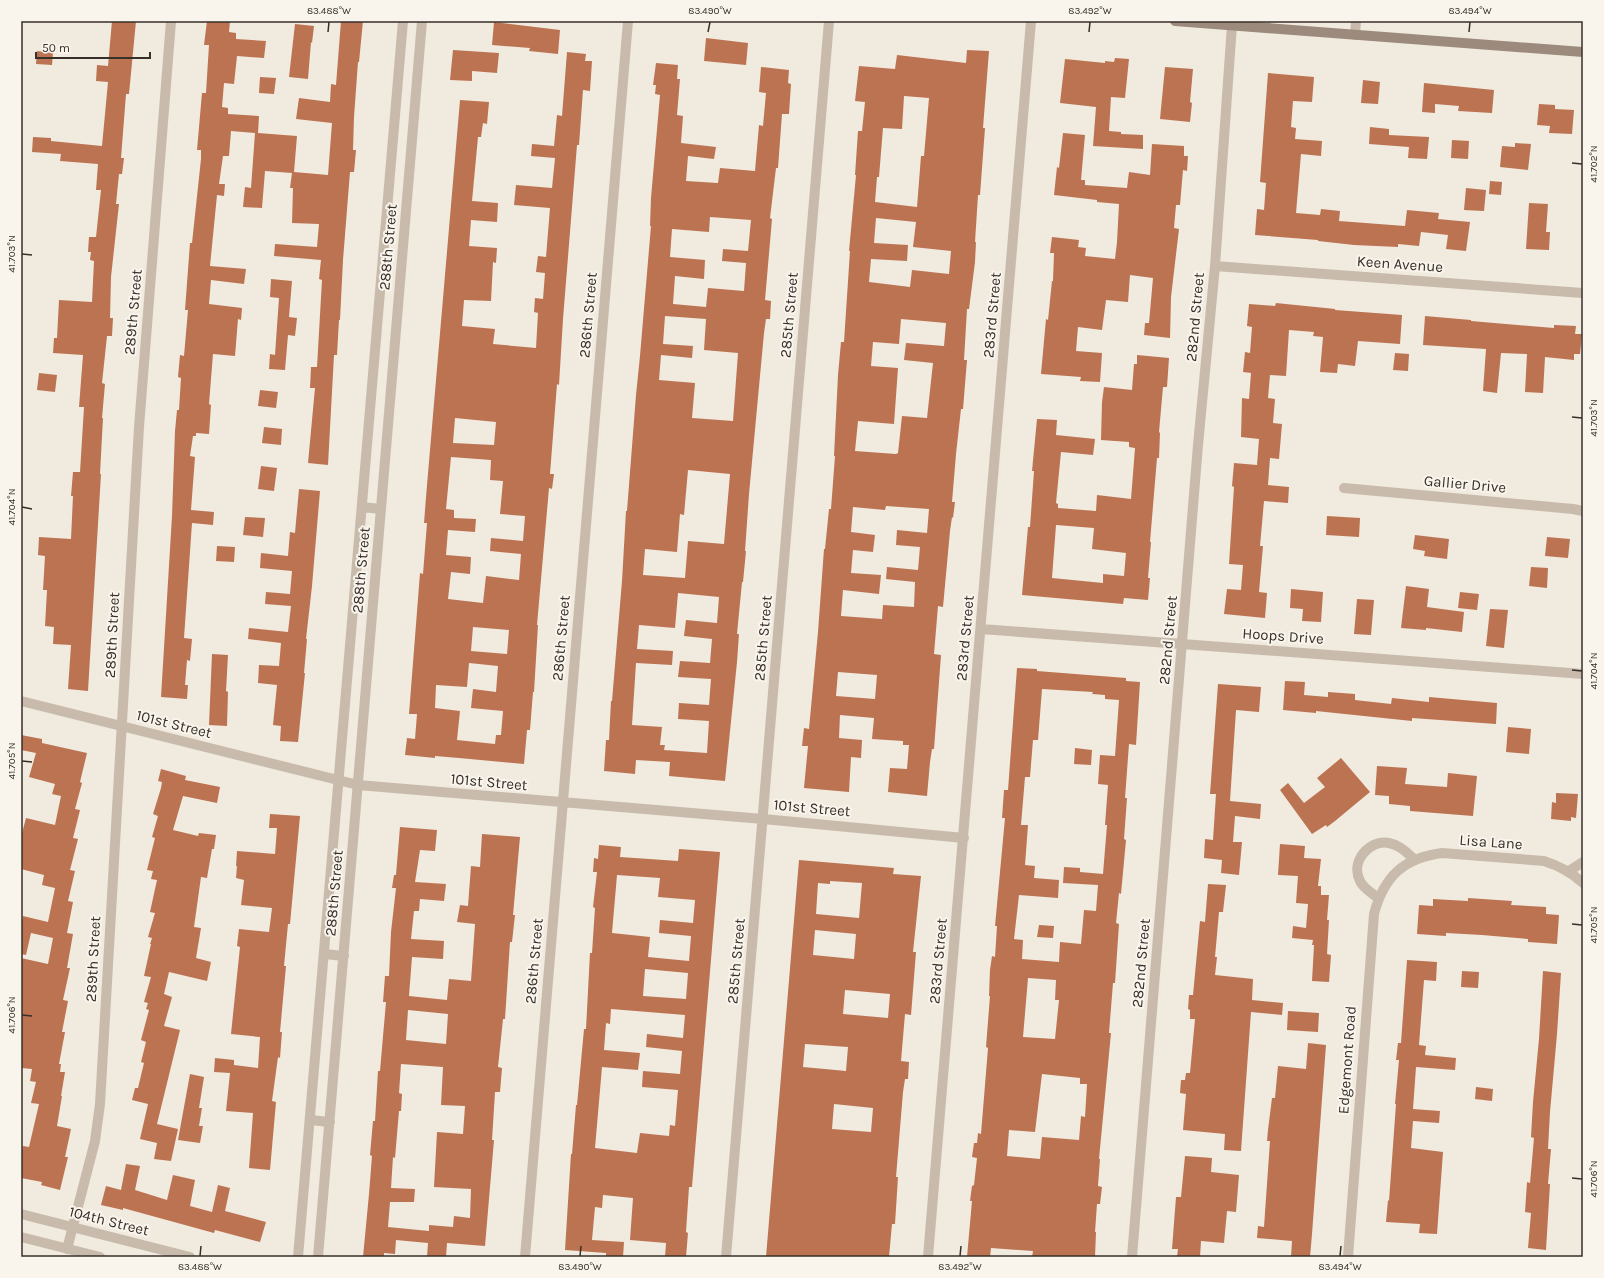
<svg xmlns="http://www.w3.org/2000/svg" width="1604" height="1278" viewBox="0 0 1604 1278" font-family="Karla,sans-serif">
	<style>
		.building { fill: #bc7352; fill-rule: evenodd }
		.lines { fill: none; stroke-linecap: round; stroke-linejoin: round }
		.street { stroke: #c8bbac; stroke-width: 10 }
		.secondary { stroke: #9c8b7d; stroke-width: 10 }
		.ticks { fill: none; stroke: #372f2a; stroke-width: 1.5 }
		.labels { text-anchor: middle; stroke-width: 4; stroke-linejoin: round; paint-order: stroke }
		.street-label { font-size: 15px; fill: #372f2a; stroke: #f9f4ec }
		.neatline { fill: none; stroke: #372f2a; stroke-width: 1.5 }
		.ticks-label { font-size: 10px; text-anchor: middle; fill: #372f2a }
	</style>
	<rect width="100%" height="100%" fill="#f1eadf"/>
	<path class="building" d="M112 21H136L129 94H126L121 158H124L122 174H119L116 204H119L111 277 110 318H113L112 336H107L102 383 105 384 102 418H103L100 474H101L88 691 68 689 71 645 53 644 54 627 45 626 47 590H43L45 556 38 555 39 537 71 539 73 496H71L73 472H80L84 407H79L83 355 53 353 54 338H57L59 300 92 302 94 261 90 260 91 252H88L89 237H96L101 190H96L98 164 60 161 61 154 32 152 33 137 51 138V141L102 146 108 82 96 81 97 65 108 66Z
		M207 21H230L229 32 236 33V39L266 41 264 58 237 56 234 84 224 83 222 107 228 108V114L259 116 258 133 297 136 294 172 328 175 332 123 296 119 299 98 330 102 331 84 336 85 341 21H363L359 62H358L354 117 353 150H356L354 172H350L343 260 340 320H339L337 355H334L328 465 308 463 315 388H310L311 367H317L322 280 319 279 321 260 274 256 275 244 317 247 319 224 292 223 293 188H290L292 173 265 171 262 208 243 207 245 187 251 188 255 133 231 131 229 156H223L219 184H225L224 196 217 195 210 266 246 269 244 284 211 280 209 304 242 308 241 320 238 319 235 356 213 354 209 404 211 405 209 434 196 433V436H193L190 456 195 457 191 510 214 512 213 525 192 523 184 638 192 639 190 661 187 660 185 685H188L187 699 161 697 172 516 175 431 177 410H179L181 378 178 377 180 355 184 356 188 310H185L190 243H192L201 159V150H197L202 93H206L209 45H204Z
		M494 22 560 30 558 54 529 51 530 48 492 45Z
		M295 24 314 26 312 43 311 42 308 79 289 77Z
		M706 38 748 43 746 65 704 61Z
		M453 50 499 53 497 73 472 71V81L450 80Z
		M967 50 989 51 983 128H985L980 195H978L975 242H976L975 262 969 309H967L964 360H967L963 409H961L956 454 952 502H955L953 518 952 517 950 531 943 607 938 606 934 654 941 655 934 749H932L930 762 927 796 888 792 890 768 907 769 909 745H903V741L872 739 874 718 840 715 839 738 862 740 861 758 851 757 849 792 804 788 808 746H802L804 728 809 729 818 632 824 549H825L829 509H831L835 456H834L838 375 841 342H844L850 251H849L856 175H855L858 131H862L865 102 855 101 859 66 895 69 897 55 966 63ZM904 96 929 98 924 156H921L917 207 875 202 877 177H879L883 128 902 129ZM876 218 916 222 913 247 951 251 949 274 912 270 910 287 869 282 871 259 907 261 908 245 874 243ZM901 319 946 323 944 346 906 343 904 360 933 363 927 418 902 416 898 453 896 454 855 451 858 421 894 424 898 368 871 366 873 342 899 344ZM886 506 929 509 927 533 897 530 896 545 920 547 918 570 887 567 886 579 915 582 914 607 883 605 882 619 841 616 843 590 879 594 881 575 851 573 853 550 873 552 875 535 851 532 853 507 885 510ZM838 672 877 675 875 699 836 696Z
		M37 51 53 53 52 65 36 64Z
		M567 52 586 54 585 61H592L590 91 583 90 579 145H577L563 319 559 385 557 384 550 474H554L552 489 549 488 537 625H538L534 692H533L530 730H527L524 764 459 758 435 756V758L405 755 407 738 415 739 417 714H409L420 573 423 574 427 523H424L427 485 460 100 489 102 487 124 483 123 481 137H478L472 201 498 203 497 222 471 220 469 246 497 248 496 263 493 262 491 301 464 300 462 326 495 329 493 344 536 348 538 313 534 312 535 298 543 299 545 273 536 272 538 256 546 257 550 208 514 205 516 185 552 188 555 158 531 156 532 144 554 146 557 115 562 116ZM455 418 496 422 494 445 453 443ZM451 457 491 460 490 480 503 481 500 514 525 516 523 541 491 538 490 551 521 554 519 580 486 576 483 603 448 599 451 572 470 574 471 557 446 555 448 530 475 532 476 519 454 518V510L446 509ZM473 627 509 630 507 654 471 651ZM469 663 498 666 496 692 473 689 471 708 503 711 501 735H496L495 744 457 740 460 711 435 708 436 685 467 687Z
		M1115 58 1129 59 1125 98 1111 97 1109 131 1121 132V134L1143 135V149L1093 146 1096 107 1060 103 1065 59 1105 63V61L1114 62Z
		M656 63 678 65 677 79H680L677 115 683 116 681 143 716 147 714 159 688 156 686 181 718 183 720 168 755 171 759 125 763 126 766 93 759 92 761 67 789 70 788 83 791 84 789 114H782L778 168H776L770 218 772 219 765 300 771 301 770 319H766L764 333 749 494 745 551H746L743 582H742L737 634H739L737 662 725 781 669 776 670 762 636 760 635 774 604 771 606 740H609L611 701H612L622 581 626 511H627L636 395 640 356 651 226H650L651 198 660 95 655 94 656 85H653ZM710 217 751 220 748 251 723 249 722 261 746 263 744 291 708 288 706 307 673 304 675 276 704 279 705 260 670 257 672 229 709 232ZM665 316 706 319 704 350 738 353 733 421 692 418 695 383 659 380 661 355 692 358 693 346 663 344ZM688 470 730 474 724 544 688 541 685 578 643 575 645 549 677 552 680 514 684 515ZM678 593 719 597 717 623 686 620 684 636 712 639 710 663 680 661 678 677 711 679 709 705 679 703 678 719 709 721 707 753 664 750 665 745H660L662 727 632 725 636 663 672 665 673 651 637 649 639 625 675 628Z
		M1165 67 1193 69 1190 102 1192 103 1190 122 1160 119Z
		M1268 73 1314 77 1312 102 1293 101 1291 127 1296 128 1295 139 1322 141 1321 156 1301 154 1296 213 1320 215 1321 209 1340 211 1339 221 1405 226 1407 210 1439 213 1438 219 1470 222 1466 251 1446 249 1448 235 1421 232 1419 246 1398 244V247L1354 245 1318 241V240L1255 235 1257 209 1264 210 1266 183 1260 182Z
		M260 77 276 78 274 94 259 93Z
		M1363 80 1380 82 1378 104 1361 103Z
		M1424 83 1494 90 1492 113 1458 111 1459 106 1435 104V113L1422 112Z
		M1539 104 1555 105V109L1574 110 1572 134 1549 133 1550 126 1537 125Z
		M1370 127 1389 129V135L1429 137 1427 159 1408 158 1409 147 1369 144Z
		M1063 133 1085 135 1081 180H1085V185L1127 188 1129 172 1150 175 1152 144 1184 146V156H1188L1187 171 1183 170 1180 205H1176L1174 228 1179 229 1171 297 1170 338 1144 335 1145 323H1149L1153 278 1130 275 1128 302 1106 300 1102 330 1078 327 1076 351 1102 353 1100 382 1080 381 1081 377 1041 374 1046 319 1048 320 1052 281H1053L1054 253H1050L1052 237 1079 240 1078 247 1086 248 1085 256 1115 259 1117 242 1119 204 1097 202V200L1054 195 1057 167 1059 168Z
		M1452 140 1469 141 1468 159 1451 158Z
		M1515 143 1531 144 1528 170 1500 167 1502 146 1515 147Z
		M1490 181 1502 182 1501 195 1489 194Z
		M1466 188 1486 190 1484 211 1464 210Z
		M1529 203 1548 204 1546 232H1550L1549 250 1526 249Z
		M271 279 292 281 289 317 297 318 295 336 288 335 285 370 269 369 270 354 275 355 279 298 270 297Z
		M1276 303 1335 309V310L1402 315 1400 344 1358 341 1355 366 1338 364 1337 373 1320 372 1323 337 1313 336 1314 332 1289 330 1286 376 1270 375 1268 398 1275 399 1273 423 1282 424 1279 459 1270 458 1268 485 1289 487 1288 503 1264 501 1260 546H1263L1259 592 1267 593 1265 618 1224 614 1227 589 1241 590 1243 565 1229 564 1234 487 1232 486 1234 463 1257 465 1259 439 1241 437 1242 398 1249 399 1251 373 1243 372 1245 352 1250 353 1252 327 1247 326 1249 304 1275 306Z
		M1425 316 1471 320V321L1554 328V325L1576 326 1575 334H1582L1580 354H1574V360L1545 357 1543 393 1525 392 1527 354 1501 353 1497 393 1483 391 1486 349 1423 345Z
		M1395 353 1409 354 1408 371 1393 370Z
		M1137 355 1169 358 1167 387H1163L1159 432 1160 433 1159 458H1157L1150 542H1151L1148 578H1150L1148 600 1124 598 1123 604 1022 595 1028 527H1030L1034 471H1032L1037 419 1057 420 1056 435 1095 439 1093 455 1061 452 1056 503 1058 504V508L1096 511 1097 495 1131 499 1135 448 1129 447V442L1101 440 1102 402 1104 387 1132 390 1134 364H1137ZM1056 525 1094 528 1092 549 1126 553 1124 576 1103 574V583L1052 578Z
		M39 373 57 375 55 392 37 390Z
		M260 390 278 392 276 408 258 406Z
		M264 427 282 429 281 445 262 443Z
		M261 466 277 468 274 491 258 489Z
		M299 489 320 491 312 586 306 639H307L304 673H305L298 742 280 741 281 726 273 725 277 685 258 683 259 665 279 666 281 643 248 639 249 628 288 632 291 606 265 604 266 592 290 594 292 571 260 568 261 553 288 556 290 532 295 533Z
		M1327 516 1360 518 1359 537 1326 535Z
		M245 517 265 518 263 537 243 535Z
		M1415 535 1449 539 1447 559 1424 556 1425 551 1413 549Z
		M1547 537 1570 539 1568 558 1545 556Z
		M217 546 235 547 234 562 216 561Z
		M1531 567 1548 568 1547 588 1529 586Z
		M1406 586 1429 589 1427 607 1464 612 1462 632 1426 628V630L1401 628Z
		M1291 589 1323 592 1321 622 1302 621 1303 609 1290 608Z
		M1460 592 1479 594 1477 610 1458 608Z
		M1357 599 1374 600 1371 635 1354 634Z
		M1490 609 1508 610 1504 648 1486 646Z
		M212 654 228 655 226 691 228 692 227 726 209 725Z
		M1017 668 1037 669V671L1126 678V681L1140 682 1136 745 1129 744 1125 798H1127L1124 839 1126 840 1121 894 1119 893 1116 923 1119 924 1115 983H1113L1109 1033H1111L1099 1159H1100L1098 1186 1102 1187 1100 1204H1097L1095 1232H1096L1095 1257H1032L1033 1251 991 1248 990 1257H967L972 1201H970L972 1186 974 1185 977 1158 972 1157 974 1143H977L978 1133 981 1134 988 1048 986 1047 990 996H989L990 970 992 956 995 957 997 926H995L1005 818H1002L1004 790H1008ZM1042 689 1093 692 1092 694 1105 695V699L1119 700 1115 756 1100 755 1098 784 1108 785 1105 825H1107L1103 874 1080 872V868L1064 867 1063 883 1098 885 1096 911 1084 910 1081 944 1060 942 1059 962 1022 959 1023 940 1014 939 1019 895 1058 898 1059 880 1034 878 1035 866 1025 865 1028 825H1021L1025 777H1030L1033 740H1038ZM1028 978 1056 980 1055 1000H1059L1055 1039 1023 1037ZM1042 1074 1080 1078V1084H1087L1085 1117 1081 1116 1079 1140 1042 1137 1040 1159 1007 1156 1009 1130 1035 1132Z
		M1285 681 1305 682 1304 695 1328 697V692L1355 694V700L1391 704 1392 698 1429 702V697L1497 703 1496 724 1412 718V721L1316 711V713L1283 710Z
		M1218 684 1261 687 1259 712 1236 710 1230 801 1261 804 1260 819 1235 816 1233 842H1242L1239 875 1221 873 1222 860 1204 858 1205 839 1213 840 1216 794H1210Z
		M1508 727 1531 729 1529 754 1506 752Z
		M21 735 42 739V743L87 753 80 782 82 783 75 809 80 810 73 838 78 839 70 870 75 871 68 901 73 902 67 933 73 934 67 968H70L63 1000 68 1001 62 1032H65L59 1064H61L60 1072H65L61 1096H62L57 1126 71 1129 65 1157H68L60 1190 41 1185 42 1182 21 1178V1154L23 1146 29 1147 39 1104 31 1103 36 1082 30 1081 32 1069 21 1068V958L48 964 53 938 31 933 26 955 21 954V925L23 916 48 922 55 888 42 885 44 875 21 869V837L26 818 55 825 61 796 52 794 55 784 29 777 36 753 21 750Z
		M1075 748 1092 750 1091 765 1074 764Z
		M1341 758 1370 792 1335 821 1327 827 1326 825 1312 834 1280 790 1288 783 1304 803 1325 787 1317 778Z
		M1377 766 1407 768 1405 784 1447 787 1448 773 1477 776 1473 816 1410 811V806L1389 804V796L1375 795Z
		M161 769 186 776 185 780 220 787 217 803 183 796 173 830 198 836 199 833 216 835 214 849H212L207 878 201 877 194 927 201 928 196 958 211 962 207 981 169 972 164 994 172 997 164 1026 180 1030 157 1124 178 1129 171 1161 154 1159 157 1143 140 1139 148 1104 132 1100 135 1088H138L144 1063 141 1062 146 1042 141 1040 149 1010 146 1009 148 1003 144 1002 151 977 144 976 151 944H150L152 938 148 937 155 913 150 912 157 880 151 879 153 871 147 870 155 838 152 837 158 816 153 814 161 788 162 782 158 781Z
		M1556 793 1578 794 1576 818 1571 817V821L1551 819 1552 802 1556 803Z
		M270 814 300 816 290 924H288L284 966H286L280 1032H282L280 1058 278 1057 272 1101 276 1102 270 1170 249 1168 253 1113 226 1111 230 1073 214 1072 215 1058 234 1060V1065L258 1068 260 1037 231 1034 240 947 237 946 239 929 269 932 272 908 241 905 244 880 236 878 237 866H236L237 851 275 854 277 828H269Z
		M400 827 437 830 435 851 420 850 415 882 446 884 444 901 420 899 419 911H414L411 939 444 941 443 959 412 957 409 996 447 1000 449 979 471 981 475 924 457 922 460 905 468 906 471 866 480 867 482 834 520 837 513 915H515L512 942H510L505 1019H503L498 1067 502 1068 500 1092H495L492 1140H494L485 1246 447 1243 446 1257H427L428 1243 396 1240 395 1254 384 1253V1257H363L369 1194 372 1156 370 1155 373 1121H375L378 1071H380L386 1002H383L385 976H389L391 932 396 888H392L394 875H396ZM408 1010 448 1014 446 1044 406 1040ZM401 1064 443 1067 441 1105 465 1106 463 1134 437 1132 434 1187 471 1189 470 1218 454 1216 453 1227 429 1225V1231L388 1227 390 1202H414L415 1189 391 1188 393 1157 395 1158 399 1111H401L402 1094 399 1093Z
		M1280 844 1305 846 1304 858 1321 859 1318 886H1321V895H1329L1327 920H1329L1327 954 1331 955 1329 982 1312 981 1314 945H1312L1313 940 1292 938 1293 926 1306 928 1308 904 1296 903 1298 876 1278 875Z
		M599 845 621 847 620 857 678 861 679 849 720 852 692 1187H689L686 1232 688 1233 686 1257H665L666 1243 630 1240 633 1198 603 1195 602 1208 595 1207 592 1240 624 1242 623 1257H606V1253L565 1250 571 1154H572L576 1105H577L584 1029H586L590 953H592L595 908 593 907 597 872H593L594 858 598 859ZM617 875 660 878 658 897 695 900 693 923 660 920 659 933 691 936 689 961 648 957 650 937 612 933ZM645 969 688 973 686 999 643 996ZM611 1009 685 1015 683 1038 647 1034 646 1047 682 1051 680 1074 643 1071 642 1087 678 1090 675 1126 670 1125 669 1136 640 1133 637 1153 595 1148 602 1067 638 1070 640 1053 604 1050 606 1023 610 1024Z
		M799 860 894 868 893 874 921 876 913 952H916L911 1015 905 1014 901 1061 909 1062 908 1079H905L903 1092 896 1177H898L895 1224H892L889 1257H766ZM830 881 862 883 859 918 816 914 818 883 830 884ZM815 930 856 934 854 959 813 955ZM845 990 890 994 888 1018 843 1014ZM805 1044 848 1047 846 1071 803 1067ZM834 1104 873 1108 871 1132 832 1129Z
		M1208 884 1226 885 1223 912H1219L1215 957H1217L1215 975 1253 979 1252 1000 1283 1003 1282 1015 1251 1012 1241 1151 1224 1150 1225 1134 1183 1130 1186 1094 1180 1093 1181 1080H1185L1186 1073H1190L1195 1019H1190V1010L1188 1009 1189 995H1193L1200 921 1205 922Z
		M1468 898 1512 901 1511 905 1546 907V914L1559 915 1557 944 1528 942V939L1482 935 1446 933V936L1417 934 1419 905 1433 906V899L1468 901Z
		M1039 925 1054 926 1053 938 1037 937Z
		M1407 960 1437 962 1436 981 1424 980 1419 1045 1426 1046 1425 1055 1456 1058 1455 1070 1416 1067 1413 1109 1440 1111 1439 1123 1413 1121 1411 1148 1443 1152 1437 1234 1419 1233 1420 1224 1386 1222 1388 1200 1389 1201 1396 1104H1395L1399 1060H1396L1398 1043H1401Z
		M1462 971 1479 972 1478 988 1461 987Z
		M1543 971 1561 973 1557 1034 1550 1112 1548 1149H1551L1548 1184H1550L1546 1250 1528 1248 1531 1213 1525 1212 1527 1182 1530 1183 1534 1138 1531 1137 1533 1102 1539 1039Z
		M1288 1011 1319 1013 1318 1032 1287 1030Z
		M1308 1043 1326 1045 1312 1234 1310 1257H1291L1292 1241 1257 1238 1258 1226 1264 1227 1270 1141H1267L1268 1130 1272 1098H1275L1278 1066 1306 1069Z
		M190 1074 204 1077 199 1108H202L199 1126H203L200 1143 178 1140Z
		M1476 1087 1493 1089 1492 1101 1475 1099Z
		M1185 1156 1212 1158 1211 1172 1239 1175 1236 1212 1227 1211 1224 1243 1201 1241 1200 1257H1177L1178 1249H1172L1176 1197H1181Z
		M126 1164 140 1166 135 1190 167 1200 173 1175 195 1180 190 1206 212 1212 218 1185 230 1188 225 1211 266 1222 260 1242 215 1230 214 1233 123 1208V1210L101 1205 106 1186 121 1190Z"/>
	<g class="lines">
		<path class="street" d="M1355 35 1356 21
			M1215 266 1583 293
			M1344 488 1573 509 1583 511
			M362 507 381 509
			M981 629 1583 674
			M21 701 358 785 763 819 964 838
			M1569 871 1583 862
			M1378 898C1372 893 1363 888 1360 881 1350 862 1369 839 1389 843 1400 845 1407 853 1415 860
			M324 954 344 956
			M310 1120 330 1122
			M21 1214 190 1257
			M21 1237 100 1257
			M67 1249 95 1141 100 1104 139 427 171 21
			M298 1257 403 21
			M318 1257 422 21
			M525 1257 628 21
			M726 1257 829 21
			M928 1257 1031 21
			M1132 1257 1198 445 1215 266 1232 25
			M1348 1257 1374 914C1384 876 1404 858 1442 853L1544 861C1560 866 1571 872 1583 883"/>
		<path class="secondary" d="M1175 21 1583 52"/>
	</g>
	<path class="ticks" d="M328 32 329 22M708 32 710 22M1089 32 1090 22M1469 32 1470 22M1572 163 1582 164M22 254 32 255M1572 417 1582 418M22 507 32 509M1572 670 1582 671M22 761 32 762M1572 924 1582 925M22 1015 32 1016M1572 1178 1582 1179M200 1256 201 1246M580 1256 581 1246M960 1256 961 1246M1340 1256 1341 1246"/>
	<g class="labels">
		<g class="street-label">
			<text transform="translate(388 247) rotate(-85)" y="5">288th Street</text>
			<text transform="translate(1400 264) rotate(4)" y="5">Keen Avenue</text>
			<text transform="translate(133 312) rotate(-85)" y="5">289th Street</text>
			<text transform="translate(588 315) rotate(-85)" y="5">286th Street</text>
			<text transform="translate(789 315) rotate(-85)" y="5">285th Street</text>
			<text transform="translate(992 315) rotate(-85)" y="5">283rd Street</text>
			<text transform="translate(1195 317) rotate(-85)" y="5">282nd Street</text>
			<text transform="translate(1465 484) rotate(5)" y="5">Gallier Drive</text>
			<text transform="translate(361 570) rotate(-85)" y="5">288th Street</text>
			<text transform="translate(112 635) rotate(-87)" y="5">289th Street</text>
			<text transform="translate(1283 636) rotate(4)" y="5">Hoops Drive</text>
			<text transform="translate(561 638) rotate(-85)" y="5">286th Street</text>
			<text transform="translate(763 638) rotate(-85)" y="5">285th Street</text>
			<text transform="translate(965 638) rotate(-85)" y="5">283rd Street</text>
			<text transform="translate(1168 640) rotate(-85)" y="5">282nd Street</text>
			<text transform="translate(174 724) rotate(14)" y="5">101st Street</text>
			<text transform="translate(489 782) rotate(5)" y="5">101st Street</text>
			<text transform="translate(812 808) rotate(5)" y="5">101st Street</text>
			<text transform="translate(1491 842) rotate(4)" y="5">Lisa Lane</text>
			<text transform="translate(334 893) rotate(-85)" y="5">288th Street</text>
			<text transform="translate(93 959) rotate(-87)" y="5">289th Street</text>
			<text transform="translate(534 961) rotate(-85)" y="5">286th Street</text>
			<text transform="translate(736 961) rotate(-85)" y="5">285th Street</text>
			<text transform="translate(938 961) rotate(-85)" y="5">283rd Street</text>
			<text transform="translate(1141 963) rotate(-85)" y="5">282nd Street</text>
			<text transform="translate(1347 1060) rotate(-86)" y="5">Edgemont Road</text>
			<text transform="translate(109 1221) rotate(14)" y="5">104th Street</text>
		</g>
	</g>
	<rect width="1604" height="1278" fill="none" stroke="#f9f4ec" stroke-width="44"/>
	<path d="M36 52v6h114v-6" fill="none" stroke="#372f2a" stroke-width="2"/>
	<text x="42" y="52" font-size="12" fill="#372f2a" stroke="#f9f4ec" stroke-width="3" paint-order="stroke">50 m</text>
	<rect x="22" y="22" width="1560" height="1234" class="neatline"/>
	<g class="ticks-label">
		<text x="329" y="14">83.488°W</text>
		<text x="710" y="14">83.490°W</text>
		<text x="1090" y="14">83.492°W</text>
		<text x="1470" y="14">83.494°W</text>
		<text transform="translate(1593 164) rotate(-90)" y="4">41.702°N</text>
		<text transform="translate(11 254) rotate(-90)" y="4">41.703°N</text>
		<text transform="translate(1593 418) rotate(-90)" y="4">41.703°N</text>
		<text transform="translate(11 507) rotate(-90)" y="4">41.704°N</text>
		<text transform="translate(1593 671) rotate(-90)" y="4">41.704°N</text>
		<text transform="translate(11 761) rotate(-90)" y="4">41.705°N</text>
		<text transform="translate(1593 925) rotate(-90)" y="4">41.705°N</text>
		<text transform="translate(11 1015) rotate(-90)" y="4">41.706°N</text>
		<text transform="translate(1593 1179) rotate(-90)" y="4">41.706°N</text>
		<text x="200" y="1270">83.488°W</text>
		<text x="580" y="1270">83.490°W</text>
		<text x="960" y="1270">83.492°W</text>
		<text x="1340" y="1270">83.494°W</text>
	</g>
</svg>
